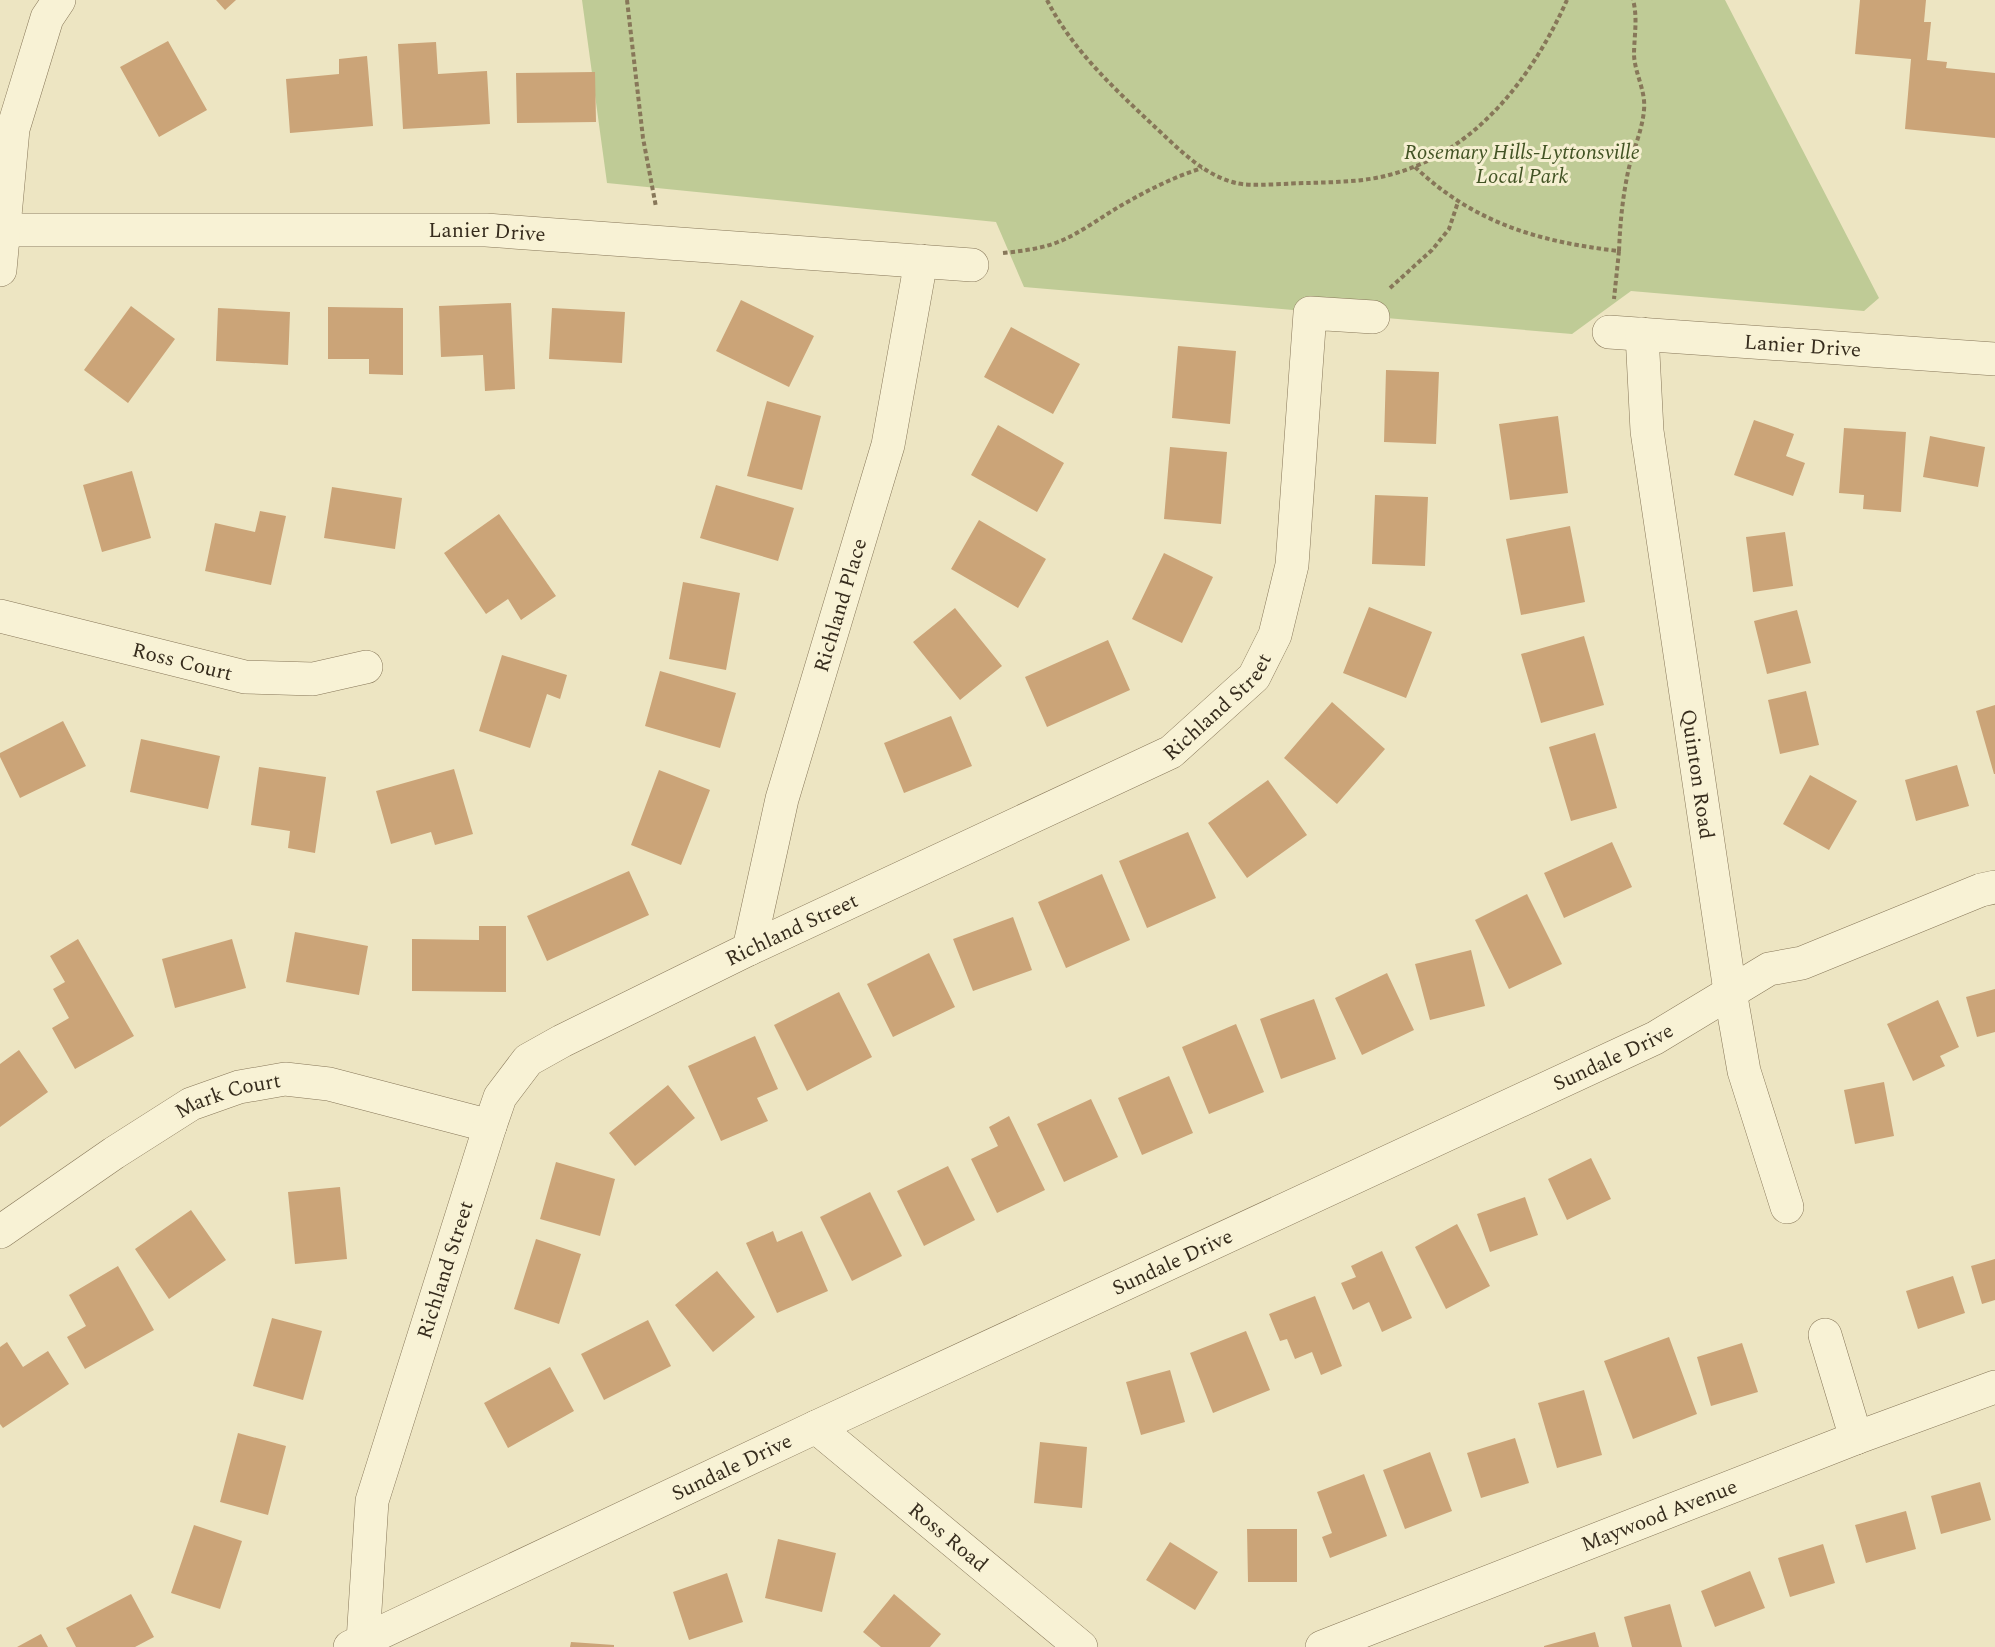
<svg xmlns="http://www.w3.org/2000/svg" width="1995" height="1647" viewBox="0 0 1995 1647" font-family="Spectral,serif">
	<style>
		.green { fill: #bfcb96 }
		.building { fill: #cba478 }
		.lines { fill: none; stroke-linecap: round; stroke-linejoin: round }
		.minor-casing { stroke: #877759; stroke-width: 34 }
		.tertiary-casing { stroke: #877759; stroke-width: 34 }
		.path { stroke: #877759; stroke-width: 4; stroke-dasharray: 4.5 3; stroke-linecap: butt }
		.minor { stroke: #f8f2d5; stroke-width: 33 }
		.tertiary { stroke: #f8f2d5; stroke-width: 33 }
		.labels { text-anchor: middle; stroke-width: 6; stroke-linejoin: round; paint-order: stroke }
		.park-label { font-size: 21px; font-style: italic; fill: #425324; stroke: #f5efd1 }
		.street-label { font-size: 21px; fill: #362c1d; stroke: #f5efd1 }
	</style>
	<rect width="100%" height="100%" fill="#ede5c2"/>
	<path class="green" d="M582 0H1725L1879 298 1864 311 1631 291 1572 334 1024 287 996 222 607 183Z"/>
	<path class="building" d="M216 0H236L225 10Z
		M1860 0H1926L1924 22H1931L1927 60 1947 62 1946 68 1995 73V138L1905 129 1911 59 1855 54Z
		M168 41 207 110 159 137 120 67Z
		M436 42 438 74 487 71 490 124 403 129 398 44Z
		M367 56 373 126 290 133 286 79 339 74V59Z
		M595 72 596 122 517 123 516 73Z
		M741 300 814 336 789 387 716 351Z
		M511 303 515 389 485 391 483 355 441 357 439 306Z
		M131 306 175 339 128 403 84 370Z
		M328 307 403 308V375L369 374V359H328Z
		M218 308 290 312 288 365 216 361Z
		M552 308 625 312 622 363 549 359Z
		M1011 327 1080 364 1053 414 984 377Z
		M1178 346 1236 351 1230 424 1172 418Z
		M1386 370 1439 372 1436 444 1384 442Z
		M767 401 821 416 802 490 747 476Z
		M1558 416 1568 493 1510 500 1499 424Z
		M1754 420 1794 434 1786 456 1805 463 1793 496 1734 475Z
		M998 425 1064 463 1037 512 971 475Z
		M1844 428 1906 432 1901 512 1863 509 1864 495 1839 493Z
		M1930 436 1985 447 1978 487 1923 477Z
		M1170 447 1227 452 1221 524 1164 519Z
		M132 471 151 538 102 552 83 485Z
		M716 485 794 508 778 561 700 538Z
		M332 487 402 498 395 549 324 538Z
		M1375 495 1428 497 1425 566 1372 564Z
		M260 511 286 516 271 585 205 571 215 523 255 532Z
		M499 514 556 596 521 620 508 599 486 614 444 553Z
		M979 520 1046 559 1018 608 951 569Z
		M1570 526 1585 602 1521 615 1506 539Z
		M1785 532 1793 586 1753 592 1746 537Z
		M1164 553 1213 577 1182 643 1132 619Z
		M683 582 740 593 726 670 669 659Z
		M1369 607 1432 632 1406 698 1343 673Z
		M955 608 1002 666 960 700 913 642Z
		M1797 610 1811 663 1767 674 1754 621Z
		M1584 636 1604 705 1541 723 1521 654Z
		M1108 640 1130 690 1047 727 1025 677Z
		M502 655 567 675 560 699 547 694 530 748 479 731Z
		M660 671 736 693 720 748 645 726Z
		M1806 691 1819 745 1780 754 1768 700Z
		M1332 702 1385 749 1337 804 1284 758Z
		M1995 705V774H1994L1976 711Z
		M951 716 972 766 904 793 884 743Z
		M63 721 86 766 20 798 0 757V753Z
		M1595 733 1617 808 1571 821 1549 747Z
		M141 739 220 756 208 809 130 792Z
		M1957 765 1969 806 1916 821 1905 780Z
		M259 767 326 777 315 853 288 848 290 831 251 825Z
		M454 769 473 834 435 845 431 832 391 844 376 791Z
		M659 770 710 790 681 865 631 845Z
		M1810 775 1857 801 1829 850 1783 824Z
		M1268 780 1307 835 1247 878 1208 823Z
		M1188 832 1216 898 1147 928 1119 861Z
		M1612 842 1632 887 1564 918 1544 873Z
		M629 871 649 915 547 961 527 916Z
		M1102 874 1130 940 1066 968 1038 902Z
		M1527 894 1562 964 1509 989 1475 920Z
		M1013 917 1032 970 973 991 953 939Z
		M479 926H506V992L412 991V939L479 940Z
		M295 932 368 946 359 995 286 982Z
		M78 939 134 1036 75 1069 52 1028 69 1018 53 989 65 982 50 956Z
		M232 939 246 988 175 1008 162 959Z
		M1471 950 1485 1006 1430 1020 1415 964Z
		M929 953 955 1007 893 1037 867 984Z
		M1387 973 1414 1030 1362 1055 1335 998Z
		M1995 989V1032L1977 1037 1966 997Z
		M839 992 872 1057 807 1091 774 1025Z
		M1314 999 1336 1059 1281 1079 1260 1019Z
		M1938 1000 1959 1047 1940 1056 1945 1066 1913 1081 1887 1024Z
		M1236 1024 1264 1092 1209 1114 1182 1047Z
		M755 1036 778 1089 757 1098 768 1121 721 1141 688 1066Z
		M19 1050 48 1092 0 1127V1064Z
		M1169 1076 1193 1133 1142 1155 1118 1098Z
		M1884 1082 1894 1136 1855 1144 1844 1090Z
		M668 1085 695 1118 635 1166 609 1133Z
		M1091 1099 1118 1157 1064 1182 1037 1124Z
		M1009 1116 1045 1190 997 1213 971 1159 998 1146 989 1127Z
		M1591 1158 1611 1199 1567 1220 1548 1179Z
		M556 1162 615 1179 600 1236 540 1219Z
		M948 1166 975 1220 924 1246 897 1191Z
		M340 1187 347 1259 295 1264 288 1192Z
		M870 1192 902 1256 852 1281 820 1217Z
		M1525 1197 1538 1235 1490 1252 1477 1214Z
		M191 1210 226 1260 169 1299 135 1249Z
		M1457 1224 1490 1286 1446 1309 1415 1247Z
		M773 1231 777 1242 802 1231 828 1291 777 1313 746 1243Z
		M536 1239 581 1254 559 1324 514 1309Z
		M1382 1251 1412 1318 1382 1332 1369 1302 1353 1310 1341 1283 1356 1277 1351 1266Z
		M1995 1259V1300L1982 1304 1971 1266Z
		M118 1266 154 1330 85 1369 67 1337 86 1326 69 1295Z
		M717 1271 755 1317 713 1352 675 1305Z
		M1953 1276 1965 1313 1918 1329 1906 1291Z
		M1315 1296 1342 1366 1321 1375 1312 1352 1295 1359 1287 1339 1280 1341 1269 1314Z
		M272 1318 322 1331 303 1400 253 1386Z
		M648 1320 671 1366 604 1400 581 1354Z
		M1246 1331 1270 1390 1213 1413 1190 1353Z
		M1669 1337 1697 1414 1633 1439 1604 1361Z
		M7 1342 23 1367 48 1351 69 1384 3 1428 0 1424V1347Z
		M1742 1343 1758 1392 1711 1406 1697 1357Z
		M550 1367 574 1411 508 1448 484 1403Z
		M1170 1370 1185 1422 1141 1435 1126 1382Z
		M1584 1390 1602 1455 1557 1468 1538 1403Z
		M238 1433 286 1446 268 1515 220 1502Z
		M1515 1438 1529 1483 1481 1498 1467 1453Z
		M1040 1442 1087 1447 1082 1508 1034 1503Z
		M1430 1452 1452 1511 1405 1529 1383 1470Z
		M1364 1474 1387 1536 1330 1558 1322 1537 1332 1533 1317 1492Z
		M1980 1482 1991 1520 1941 1534 1931 1496Z
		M1906 1511 1916 1549 1866 1563 1855 1525Z
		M194 1525 242 1541 220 1609 171 1593Z
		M1247 1529H1297V1582H1248Z
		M778 1539 836 1553 822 1612 765 1598Z
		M1170 1542 1218 1572 1195 1610 1146 1580Z
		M1823 1544 1835 1583 1790 1597 1778 1558Z
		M1750 1571 1765 1608 1715 1627 1701 1591Z
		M727 1573 743 1622 689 1640 673 1592Z
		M131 1594 154 1637 135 1647H76L66 1628Z
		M894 1594 941 1634 930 1647H881L863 1632Z
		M1670 1604 1682 1647H1632L1624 1617Z
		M1595 1632 1599 1647H1544V1646Z
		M41 1634 48 1647H17Z
		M571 1642 614 1645V1647H570Z"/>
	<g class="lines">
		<defs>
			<g id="minor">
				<path id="s1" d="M3 230H486L972 265"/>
				<path d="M0 270 13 129 47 18 59 0"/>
				<path id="s2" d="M1609 332 1995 359"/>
				<path id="s3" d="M1642 334 1647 431 1730 991 1744 1071 1787 1207"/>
				<path id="s4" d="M0 616 245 677 313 679 366 667"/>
				<path id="s5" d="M749 949 782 799 888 445 921 261"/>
				<path id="s6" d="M0 1232 114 1153 191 1104 239 1087 285 1079 329 1084 490 1126"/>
				<path d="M1825 1335 1856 1438"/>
				<path id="s7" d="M816 1427 1081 1647"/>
				<path id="s8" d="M370 1647 363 1641 372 1501 490 1126 500 1097 528 1060 562 1041 749 949 1171 752 1254 677 1275 635 1292 565 1310 313 1373 317"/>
				<path id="s9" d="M1322 1647 1856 1438 1995 1387"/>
			</g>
			<g id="tertiary">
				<path id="s10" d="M350 1647 816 1427 1655 1038 1769 969 1802 963 1981 890 1995 887"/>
			</g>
		</defs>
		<use href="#minor" class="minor-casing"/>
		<use href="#tertiary" class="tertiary-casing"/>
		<path class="path" d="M627 0 643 138 656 207
			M1047 0C1073 51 1114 88 1155 127 1179 149 1203 175 1236 183 1251 187 1290 183 1308 183 1335 182 1363 182 1389 175 1475 153 1532 78 1567 0
			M1415 167C1474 223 1539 242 1619 251L1614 299
			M1619 251C1620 226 1622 202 1627 177 1631 154 1642 133 1644 110 1646 91 1635 74 1634 55 1634 37 1638 18 1633 0
			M1003 253C1022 251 1040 249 1058 242 1081 233 1101 217 1122 205 1148 190 1174 177 1202 168
			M1390 288 1432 250 1449 229 1458 202"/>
		<use href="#minor" class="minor"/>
		<use href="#tertiary" class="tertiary"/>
	</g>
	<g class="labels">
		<g class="park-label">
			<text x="1522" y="159">Rosemary Hills-Lyttonsville<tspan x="1522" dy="24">Local Park</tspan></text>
		</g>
		<g class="street-label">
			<text dy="7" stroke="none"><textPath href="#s1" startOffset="484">Lanier Drive</textPath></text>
			<text dy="7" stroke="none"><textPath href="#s2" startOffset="194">Lanier Drive</textPath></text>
			<text dy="7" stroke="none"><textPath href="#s5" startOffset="356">Richland Place</textPath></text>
			<text dy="7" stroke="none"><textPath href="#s4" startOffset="188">Ross Court</textPath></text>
			<text dy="7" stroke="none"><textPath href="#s8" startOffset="1398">Richland Street</textPath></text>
			<text dy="7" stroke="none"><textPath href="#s3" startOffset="444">Quinton Road</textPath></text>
			<text dy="7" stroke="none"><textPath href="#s8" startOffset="914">Richland Street</textPath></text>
			<text dy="7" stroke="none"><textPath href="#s10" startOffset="1394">Sundale Drive</textPath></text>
			<text dy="7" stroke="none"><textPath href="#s6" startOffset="268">Mark Court</textPath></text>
			<text dy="7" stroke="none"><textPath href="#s10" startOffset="908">Sundale Drive</textPath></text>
			<text dy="7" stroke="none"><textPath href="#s8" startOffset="392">Richland Street</textPath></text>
			<text dy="7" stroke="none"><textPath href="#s10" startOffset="422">Sundale Drive</textPath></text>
			<text dy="7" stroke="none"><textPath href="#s9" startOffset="362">Maywood Avenue</textPath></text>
			<text dy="7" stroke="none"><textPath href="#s7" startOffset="172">Ross Road</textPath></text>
		</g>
	</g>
</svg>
